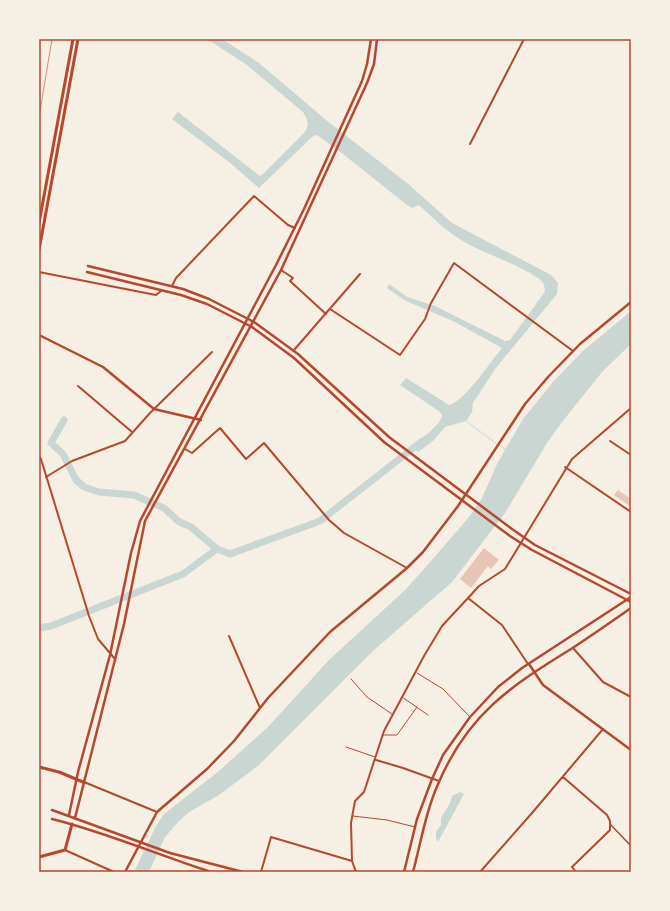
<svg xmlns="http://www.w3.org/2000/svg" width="670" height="911" viewBox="0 0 670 911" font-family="Helvetica,sans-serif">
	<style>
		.water { fill: #c9d6d2 }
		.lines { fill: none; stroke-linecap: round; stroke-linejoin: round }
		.stream { stroke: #c9d6d2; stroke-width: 1 }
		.river { stroke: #c9d6d2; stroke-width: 7 }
		.building { fill: #e6c5b7 }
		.service { stroke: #b5482f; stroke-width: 1 }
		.pedestrian { stroke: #b5482f; stroke-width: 1.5 }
		.minor { stroke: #b5482f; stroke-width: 2 }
		.tertiary { stroke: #b5482f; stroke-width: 2.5 }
		.secondary { stroke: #b5482f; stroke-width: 2.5 }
		.primary { stroke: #b5482f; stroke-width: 3 }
		.rail { stroke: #cf8b77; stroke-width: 1 }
		.neatline { fill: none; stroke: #b5482f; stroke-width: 1.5 }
	</style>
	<rect width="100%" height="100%" fill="#f6efe4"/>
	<path class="water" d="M207 39H222L259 63 326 120 407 183 452 223 551 275 558 283 557 294 495 369 473 403 472 412 466 421 445 427 434 440 418 452 411 446C419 440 441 426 442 415L439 411 400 385 406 378 449 405C464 402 491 361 502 348L455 322 404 300 387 288 389 284 407 297 435 306 505 341 510 340 544 293 545 289 543 282C525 267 489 255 468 244 449 234 435 220 419 205L412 208 407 205 343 154 317 135 313 136 259 188 229 162 172 119 178 112 260 176 263 174 304 133C310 125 308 120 303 112L247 65Z
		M631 311V344L602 372 562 422 547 443 505 513 452 582 373 651 259 765 219 795 189 812 179 821 165 837 149 872H134L157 824 164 814 219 771 268 727 329 660 405 590 425 568 469 517 482 498 498 462 523 419 553 382 583 351Z
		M460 792 464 794 438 842 436 838V832L441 825V818L449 805 452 796Z"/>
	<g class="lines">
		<path class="stream" d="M466 421 497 444
			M499 445 505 449"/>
		<path class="river" d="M64 420 51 443 63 454 76 480 84 487 99 492 134 495 164 508 178 521 191 527 217 549
			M39 628 51 626 183 574 217 549 230 554 320 521 421 442"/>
	</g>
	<path class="building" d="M618 490 631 499V507L614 495Z
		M484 548 499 560 491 569 488 566 471 588 460 579Z"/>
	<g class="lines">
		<path class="service" d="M417 673 443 689 469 716
			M351 679 367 697 392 714
			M402 697 428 715
			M383 735H397L417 707
			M346 747 375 757
			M353 816 387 820 415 827"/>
		<path class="pedestrian" d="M611 825 631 846"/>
		<path class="minor" d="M470 144 524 39
			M281 270 293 278 290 281 326 314
			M39 272 156 295 161 291
			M172 286 176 278 254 196 288 225 295 228
			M330 309 400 355 425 319 431 303 454 263 573 351
			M294 350 360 274
			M78 386 132 432
			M610 441 631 455
			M185 449 192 453 220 428 246 459 264 443 329 520 344 533 407 568
			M39 457 41 459 89 616 98 639 115 659
			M565 467 631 512
			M46 477 72 461 125 441 150 413 212 352
			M468 598 502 625 528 664
			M229 636 260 708
			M573 648 603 682 631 697
			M376 760 403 768 439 781
			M563 777 607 815 610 821V830L572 867 576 872
			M84 782 157 812
			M65 850 114 872
			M261 872 271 837 352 861
			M356 872 352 861 351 823 355 801 364 792 384 731 424 656 442 626 468 598 479 586 505 569 572 459 631 408
			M480 872 532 813 603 729"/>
		<path class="tertiary" d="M39 335 103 367 154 409 201 420
			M529 664 543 685 631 750
			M125 872 157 812 207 769 234 741 268 698 330 632 407 568 423 552 458 506 525 404 548 377 580 344 631 302"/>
		<path class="secondary" d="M88 266 183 289 209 299 254 322 298 354 389 437 512 529 535 545 631 594
			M87 272 181 295 207 304 252 327 294 358 384 442 510 536 532 550 631 602
			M52 810 170 853 243 872
			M69 815 78 772 110 655 131 553 140 521 276 265 304 209 362 81 367 64 371 39
			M75 818 124 624 145 521 281 270 367 83 374 64 377 39
			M52 819C105 832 158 855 211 872
			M404 872 417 819 432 779 443 755 470 717 498 687 522 668 631 597
			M413 872C421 842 426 810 439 782 468 714 511 686 571 649 591 636 611 622 631 608"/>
		<path class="primary" d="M39 223 73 39
			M39 250 78 39
			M39 767 59 772 83 782
			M39 857 65 850 72 824"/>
		<path class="rail" d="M39 117 52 39"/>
	</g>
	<rect width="670" height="911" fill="none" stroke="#f6efe4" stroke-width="80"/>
	<rect x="40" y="40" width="590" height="831" class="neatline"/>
</svg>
